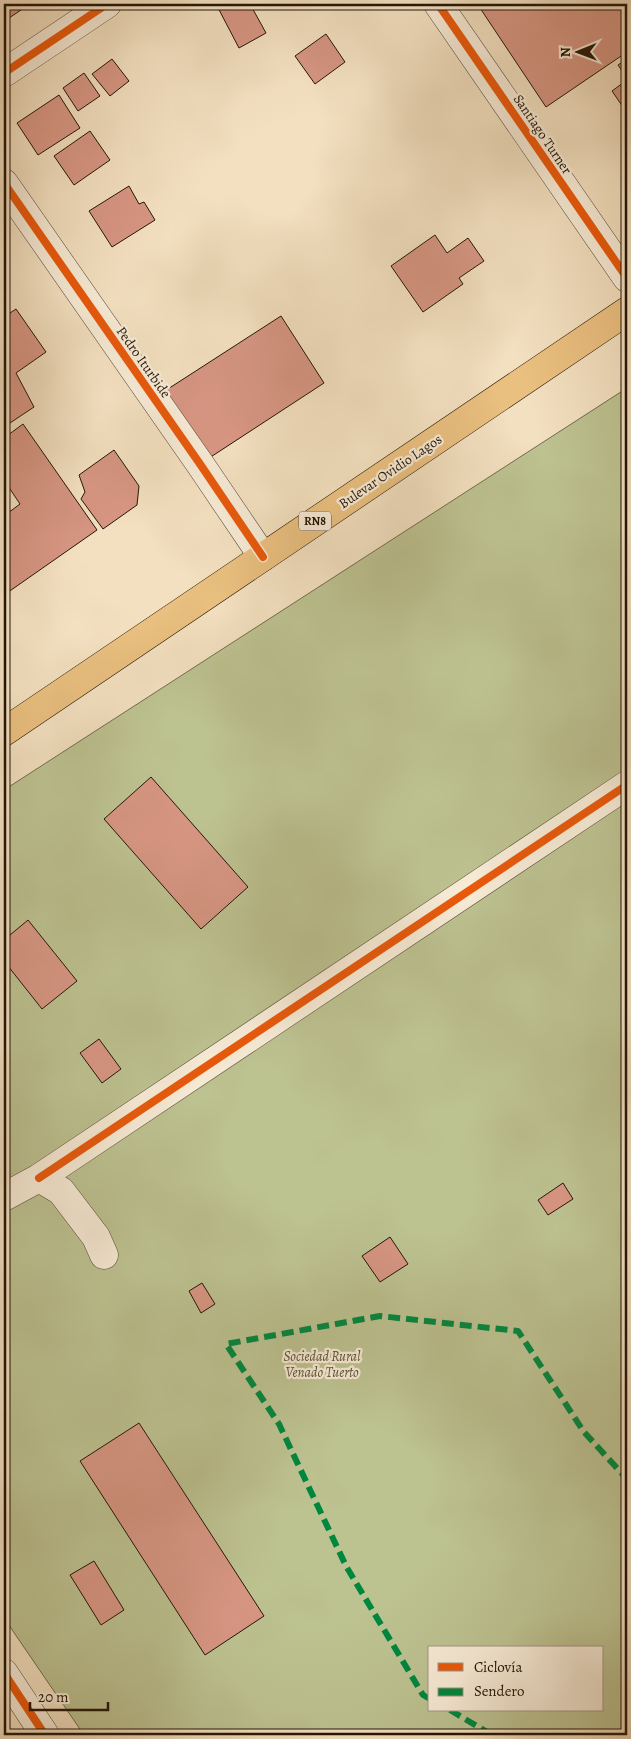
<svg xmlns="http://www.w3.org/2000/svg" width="631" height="1739" viewBox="0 0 631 1739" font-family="Alegreya,serif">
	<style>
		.green { fill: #bdc291; stroke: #706c4c; fill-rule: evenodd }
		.building { fill: #d79683; stroke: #231508 }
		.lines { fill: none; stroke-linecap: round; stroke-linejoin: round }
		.street-casing { stroke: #574836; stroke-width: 29 }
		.highway-casing { stroke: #231508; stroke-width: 29 }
		.street { stroke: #f7ebd6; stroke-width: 28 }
		.highway { stroke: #eac080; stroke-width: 28 }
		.quiet { stroke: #00873e; stroke-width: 6; stroke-dasharray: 12 6; stroke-linecap: butt }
		.cycleway-casing { stroke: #f7ebd6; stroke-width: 11 }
		.cycleway { stroke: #e8590c; stroke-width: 8 }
		.labels { text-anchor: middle; stroke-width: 4.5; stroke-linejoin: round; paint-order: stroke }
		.shield { fill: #f7ebd6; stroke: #635546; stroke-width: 1 }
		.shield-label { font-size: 12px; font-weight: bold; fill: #231508 }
		.street-label { font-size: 14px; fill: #231508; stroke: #f7ebd6 }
		.park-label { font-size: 14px; font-style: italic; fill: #595238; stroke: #f7ebd6 }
	</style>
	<rect width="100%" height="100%" fill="#f3e0c0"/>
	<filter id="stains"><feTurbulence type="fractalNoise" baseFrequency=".004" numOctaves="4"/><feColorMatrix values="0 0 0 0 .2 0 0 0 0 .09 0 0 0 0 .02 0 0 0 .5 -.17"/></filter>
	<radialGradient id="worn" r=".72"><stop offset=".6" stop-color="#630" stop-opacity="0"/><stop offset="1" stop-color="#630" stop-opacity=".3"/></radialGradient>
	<path class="green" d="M627 388V1735H84L4 1618V790ZM430 1648H602V1710H430Z"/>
	<path class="building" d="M4 4H30L9 18 4 11Z
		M216 4H250L266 33 239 48Z
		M480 4H627V52L546 107 478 5Z
		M326 34 345 62 315 84 295 56Z
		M112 59 129 81 110 96 92 74Z
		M627 59V78L618 65Z
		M84 73 100 96 78 111 63 88Z
		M627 80V113L612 91Z
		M59 95 80 128 38 155 17 123Z
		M90 131 110 160 74 185 54 156Z
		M129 186 139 204 144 202 155 220 112 247 89 211Z
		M435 235 447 253 468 238 484 261 459 278 463 284 423 312 391 266Z
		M16 309 46 352 16 373 34 407 4 427V317Z
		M281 316 324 383 200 464 157 396Z
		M23 424 97 530 4 595V516L20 504 4 480V438Z
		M114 450 139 486 137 505 103 529 81 499 85 492 79 475Z
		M151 777 248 887 201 929 104 819Z
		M28 920 77 981 42 1009 4 961V940Z
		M99 1039 121 1069 102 1083 80 1053Z
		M563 1183 573 1199 548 1215 538 1200Z
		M390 1237 408 1264 380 1282 362 1256Z
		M202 1283 215 1304 201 1313 189 1291Z
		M139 1423 264 1616 205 1655 80 1461Z
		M94 1561 124 1610 101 1625 70 1575Z"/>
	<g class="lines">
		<defs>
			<path id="street" d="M438 4 627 278
				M4 73 107 4
				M4 183 200 464 263 557
				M39 1178 627 785
				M4 1197 39 1178 61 1191 96 1237 104 1255
				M4 1673 45 1735"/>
			<path id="highway" d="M4 732 627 311"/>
		</defs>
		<use href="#street" class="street-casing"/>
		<use href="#highway" class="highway-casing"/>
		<use href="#street" class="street"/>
		<use href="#highway" class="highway"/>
		<path class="quiet" d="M430 1699 423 1695 346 1566 279 1424 226 1344 380 1316 518 1331 584 1432 627 1479
			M450 1710 492 1735"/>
		<defs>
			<path id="cycleway" d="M438 4 627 278
				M4 73 107 4
				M4 183 200 464 263 557
				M39 1178 627 785
				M4 1673 45 1735"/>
		</defs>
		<use href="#cycleway" class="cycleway-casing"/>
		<use href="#cycleway" class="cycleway"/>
	</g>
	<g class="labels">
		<rect class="shield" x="299" y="511.5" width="32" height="19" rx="4"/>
		<g class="shield-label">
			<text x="315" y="525">RN8</text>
		</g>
		<g class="street-label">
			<text transform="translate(543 134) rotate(56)" y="5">Santiago Turner</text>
			<text transform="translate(144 362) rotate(55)" y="5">Pedro Iturbide</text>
			<text transform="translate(390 471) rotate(-34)" y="5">Bulevar Ovidio Lagos</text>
		</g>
		<g class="park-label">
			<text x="322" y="1361">Sociedad Rural<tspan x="322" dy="16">Venado Tuerto</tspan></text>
		</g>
	</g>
	<rect width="631" height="1739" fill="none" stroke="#f3e0c0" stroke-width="20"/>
	<rect x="5" y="5" width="621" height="1729" fill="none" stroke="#231508" stroke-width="2.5"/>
	<rect x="10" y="10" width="611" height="1719" fill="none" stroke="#231508"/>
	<rect x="428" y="1646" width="175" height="65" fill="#f7ebd6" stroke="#a29584"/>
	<rect x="438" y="1663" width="25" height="8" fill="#e8590c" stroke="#a29584"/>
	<text x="474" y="1672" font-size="15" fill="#231508">Ciclovía</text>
	<rect x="438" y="1688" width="25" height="8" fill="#00873e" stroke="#a29584"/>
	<text x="474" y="1696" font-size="15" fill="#231508">Sendero</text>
	<g transform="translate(578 52) rotate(269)" stroke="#f7ebd6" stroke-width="4" paint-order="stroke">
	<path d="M0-4L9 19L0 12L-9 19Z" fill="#231508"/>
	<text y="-8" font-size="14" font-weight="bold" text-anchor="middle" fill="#231508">N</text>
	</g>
	<path d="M30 1702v8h78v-8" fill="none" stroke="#231508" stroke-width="2.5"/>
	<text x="38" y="1702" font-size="15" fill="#231508" stroke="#f7ebd6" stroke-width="4" paint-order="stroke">20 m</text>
	<rect width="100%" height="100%" filter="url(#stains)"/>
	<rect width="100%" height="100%" fill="url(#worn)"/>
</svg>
